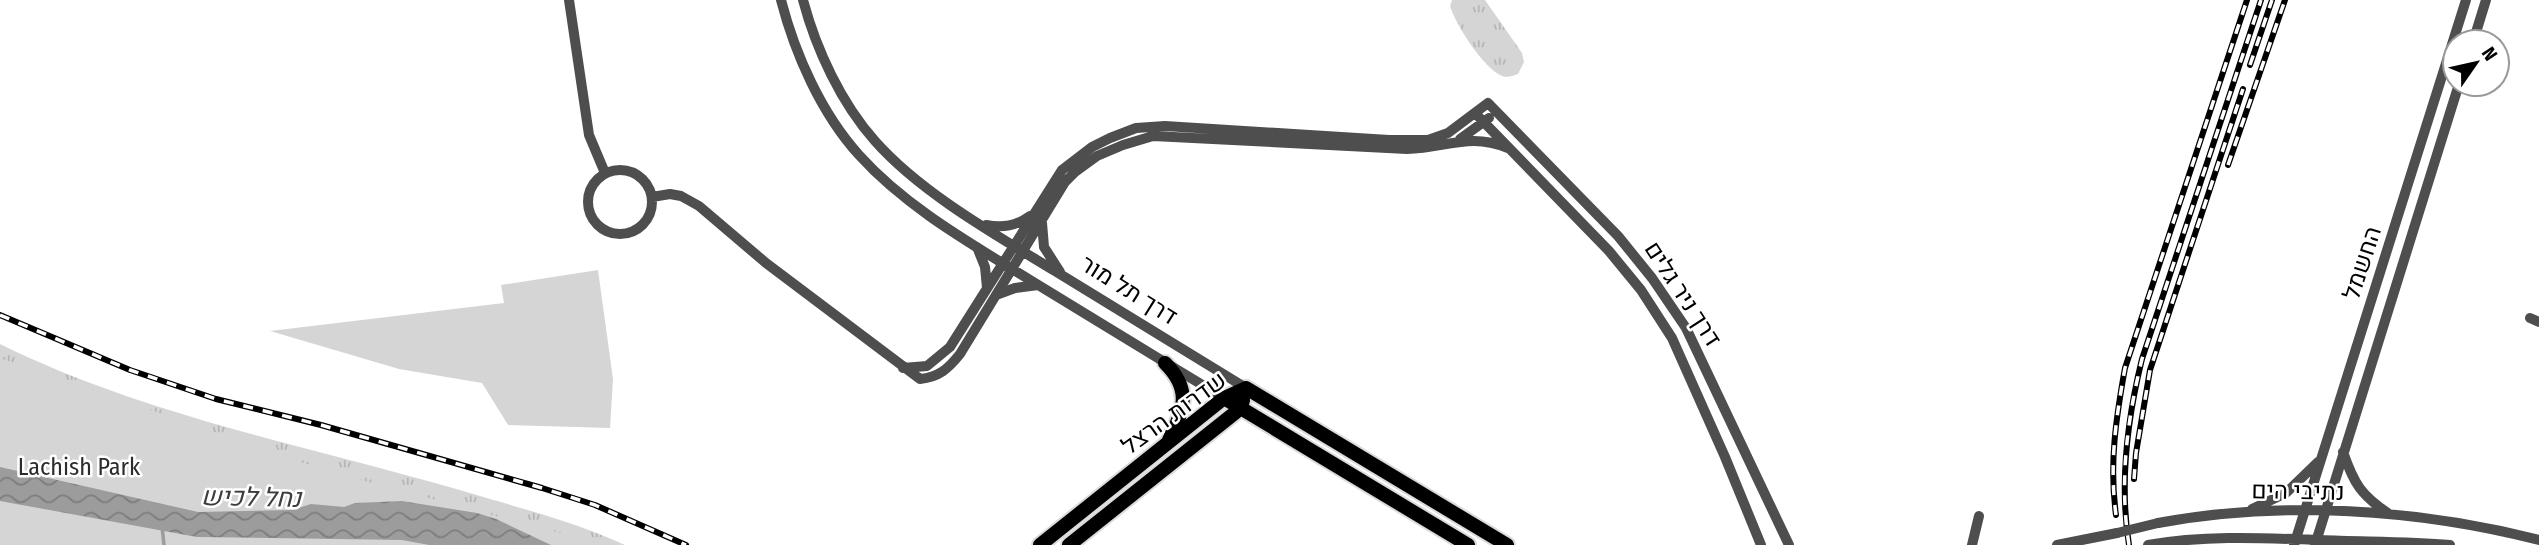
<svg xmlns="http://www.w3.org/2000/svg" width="2539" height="545" viewBox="0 0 2539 545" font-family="'Fira Sans Condensed',Heebo,sans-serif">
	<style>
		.grass { fill: url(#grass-tufts) }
		.park { fill: #d5d5d5 }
		.water { fill: url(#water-waves) }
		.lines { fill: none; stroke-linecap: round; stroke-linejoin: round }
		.stream { stroke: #9c9c9c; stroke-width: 3.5 }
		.major-casing { stroke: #dbdbdb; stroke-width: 18 }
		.minor { stroke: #4e4e4e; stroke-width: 10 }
		.major { stroke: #000; stroke-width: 14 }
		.rail-casing { stroke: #000; stroke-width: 6 }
		.rail { stroke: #fff; stroke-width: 3.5; stroke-dasharray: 10; stroke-linecap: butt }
		.minor-bridge { stroke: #4e4e4e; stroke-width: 10 }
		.labels { text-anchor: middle; stroke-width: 5; stroke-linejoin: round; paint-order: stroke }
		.street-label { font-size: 24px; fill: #000; stroke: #fff }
		.park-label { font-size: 24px; fill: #2c2c2c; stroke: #fff }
		.water-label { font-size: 26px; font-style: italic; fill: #3d3d3d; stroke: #fff }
	</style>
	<defs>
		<pattern id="grass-tufts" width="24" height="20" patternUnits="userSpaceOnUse" patternTransform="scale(1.75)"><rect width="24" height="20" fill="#d5d5d5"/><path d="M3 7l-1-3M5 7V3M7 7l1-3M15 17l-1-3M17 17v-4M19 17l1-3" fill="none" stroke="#b5b5b5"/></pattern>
		<pattern id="water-waves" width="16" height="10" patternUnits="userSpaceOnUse" patternTransform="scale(1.75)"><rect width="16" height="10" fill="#9c9c9c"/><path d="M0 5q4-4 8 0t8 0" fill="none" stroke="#7d7d7d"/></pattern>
	</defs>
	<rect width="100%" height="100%" fill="#fff"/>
	<path class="grass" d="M1452 0H1485L1522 53 1524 62 1518 74C1512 76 1508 78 1502 76 1483 68 1456 25 1450 6Z
		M0 344C154 420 326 449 490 499 535 512 582 525 625 545H551L0 467Z"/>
	<path class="park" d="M598 270 613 379 610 428 508 425 482 383 399 369 270 331 504 303 501 285Z
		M0 358 327 471 606 545H0Z"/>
	<path class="water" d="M0 467 198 512 292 510 311 504 344 507 355 503 402 501 477 513 496 519 551 545H429L402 540 197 537 0 501Z"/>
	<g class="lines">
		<path class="stream" d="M162 526 164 545"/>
		<defs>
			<path id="major" d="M1165 363C1192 390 1184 409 1169 440
				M1246 388 1507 545
				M1224 398 1468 545
				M1040 545 1224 398 1246 388
				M1069 545 1241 408 1243 400"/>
		</defs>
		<use href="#major" class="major-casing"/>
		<path class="minor" d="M569 0 589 135 605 173
			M781 0C795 54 821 113 859 155 906 207 970 243 1030 280 1094 319 1159 359 1224 398
			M803 0C816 49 841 103 875 141 921 193 996 235 1055 271 1119 310 1182 349 1246 388
			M2473 42 2486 0
			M1475 113 1609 251 1641 290 1672 338 1725 457 1761 545
			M1460 139 1489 118
			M588 202a32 32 0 1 1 64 0a32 32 0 1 1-64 0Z
			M652 197 670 194 681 196 699 206 766 263 920 379C939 377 948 369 960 354L1065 182 1075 172 1097 156 1123 145 1153 136 1407 149C1447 148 1469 132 1508 148
			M1042 223 1044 247 1060 272
			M986 225C1003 228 1016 226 1030 216
			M977 247 985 267 987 288
			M996 295 1015 288 1038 285
			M2530 318 2539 322
			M903 368 927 366 950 347 1062 170 1092 147 1110 138 1136 128 1165 126 1389 140H1428L1448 133 1488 103 1618 236 1652 278 1686 328 1789 545
			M2343 452C2354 484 2361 495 2389 514
			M2252 509 2286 493 2318 462
			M2158 523C2281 500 2418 509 2539 540
			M1972 545 1979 516
			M2057 545 2117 533
			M2148 545C2205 535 2263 538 2320 540 2363 542 2407 541 2450 545
			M2294 545 2466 0
			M2315 545 2459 84"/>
		<use href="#major" class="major"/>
		<defs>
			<path id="rail" d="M2250 65 2272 0
				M2228 165 2285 0
				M0 315 130 370 216 399 321 425 542 488 595 505 686 545
				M2134 479 2136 453 2150 370 2243 89
				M2116 515C2109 464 2116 418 2125 368L2247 0
				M2129 545C2119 482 2127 420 2142 359L2261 0"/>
		</defs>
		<use href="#rail" class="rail-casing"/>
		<use href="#rail" class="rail"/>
		<path class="minor-bridge" d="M2117 533 2158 523"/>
	</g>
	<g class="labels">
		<g class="street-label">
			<text transform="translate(2362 263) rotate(-72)" y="8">החשמל</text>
			<text transform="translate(1129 290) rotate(32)" y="8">דרך תל מור</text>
			<text transform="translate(1683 294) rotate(57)" y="8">דרך ניר גלים</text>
			<text transform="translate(1174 413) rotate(-36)" y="8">שדרות הרצל</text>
			<text transform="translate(2298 491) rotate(1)" y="8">נתיבי הים</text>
		</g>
		<g class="park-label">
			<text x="79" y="475">Lachish Park</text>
		</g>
		<g class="water-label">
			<text transform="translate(251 497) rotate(1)" y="9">נחל לכיש</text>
		</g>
	</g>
	<g transform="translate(2476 63) rotate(56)"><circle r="33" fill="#ffffff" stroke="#999999" stroke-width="2"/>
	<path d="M0-5L12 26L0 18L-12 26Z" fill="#000000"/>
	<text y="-10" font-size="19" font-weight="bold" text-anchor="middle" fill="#000000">N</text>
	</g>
</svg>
